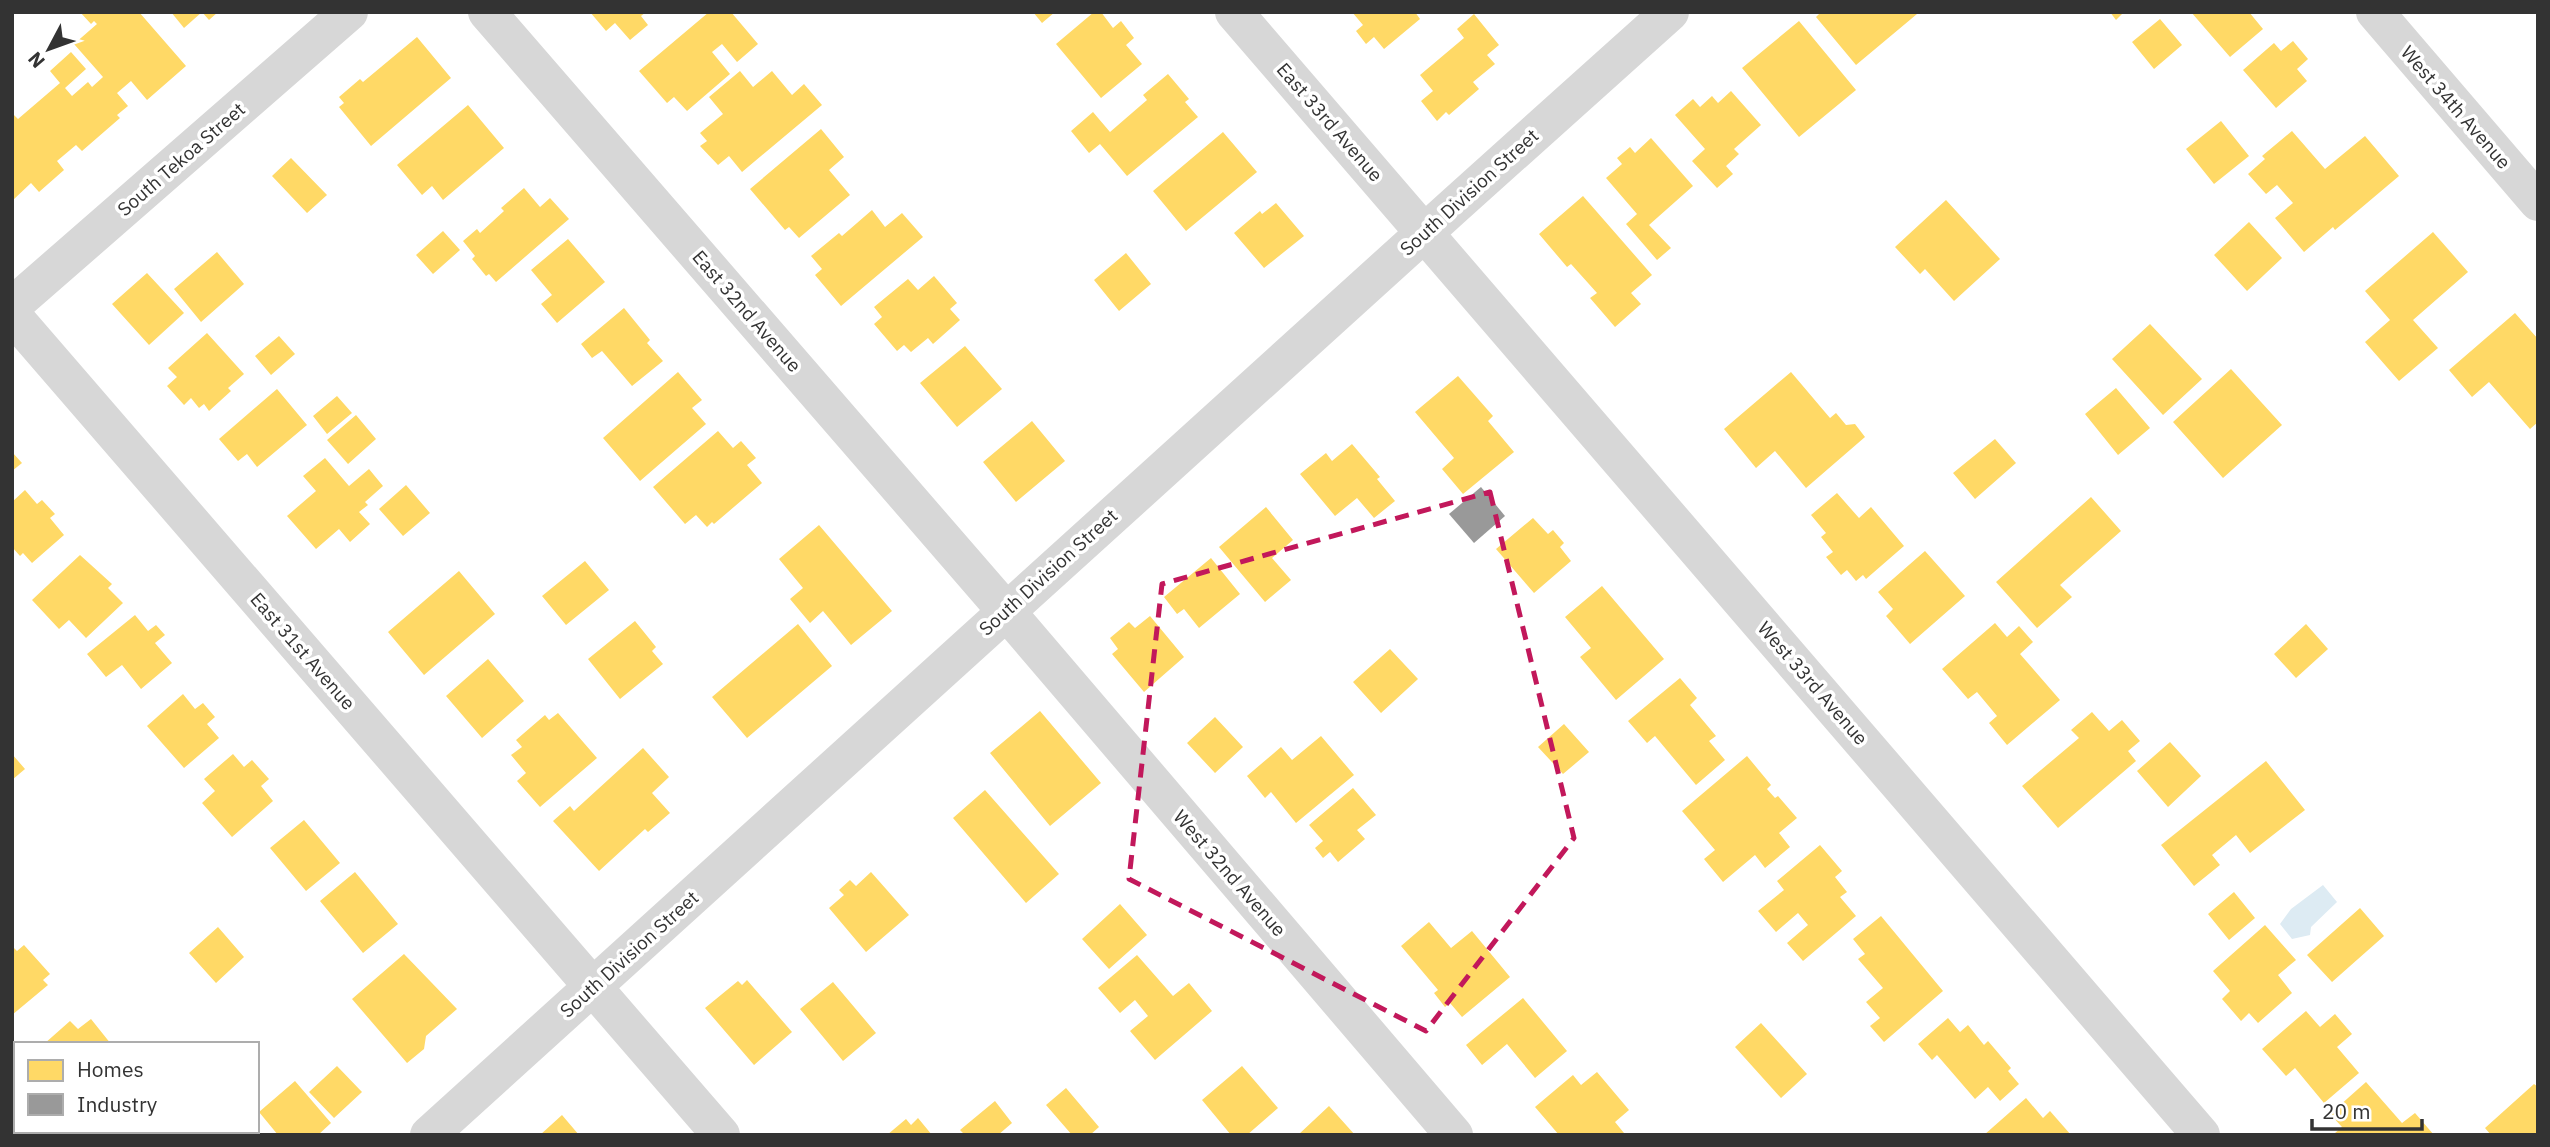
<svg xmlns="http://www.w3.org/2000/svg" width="2550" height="1147" viewBox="0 0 2550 1147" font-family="'IBM Plex Sans',sans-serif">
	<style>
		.water { fill: #ddebf3 }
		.homes { fill: #ffd966 }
		.industry { fill: #999 }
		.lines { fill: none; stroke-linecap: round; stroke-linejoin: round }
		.minor { stroke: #d7d7d7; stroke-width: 38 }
		.marked { fill: none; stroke: #c2185b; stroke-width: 5; stroke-dasharray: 14 9; stroke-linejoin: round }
		.labels { text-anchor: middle; stroke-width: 7; stroke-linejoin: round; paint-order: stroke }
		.street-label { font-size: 19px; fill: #333; stroke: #fff }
	</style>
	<rect width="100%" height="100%" fill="#fff"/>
	<path class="water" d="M2323 885 2337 902 2311 927 2310 935 2292 939 2280 924 2291 909Z"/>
	<path class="homes" d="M80 12H133L135 14 139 12 186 66 147 100 131 81 117 93 128 106 117 115 120 118 82 151 76 145 57 161 64 170 39 192 31 183 12 201V113L18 119 60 83 50 71 71 52 86 69 65 88 72 96 88 82 92 87 103 77 74 44 97 24 94 21 91 24Z
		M171 12H202L184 28Z
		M202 12H218L209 20Z
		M590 12H646L641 16 648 25 630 40 615 23 606 31Z
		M709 12H731L758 44 737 62 722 44 712 52 730 74 687 111 674 97 667 103 639 71Z
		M1033 12H1055L1042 23Z
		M1094 12H1101L1113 28 1121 21 1134 38 1126 45 1142 64 1101 98 1056 44Z
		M1352 12H1415L1420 19 1384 49 1374 37 1366 44 1356 31 1363 25Z
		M1821 12H1915L1917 14 1856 65 1816 17Z
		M2110 12H2124L2116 20Z
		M2191 12H2249L2263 29 2230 57Z
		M1474 14 1499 45 1487 55 1495 64 1473 82 1479 89 1449 115 1446 112 1437 121 1421 101 1433 91 1420 75 1464 38 1457 29Z
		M2160 19 2182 45 2154 69 2132 42Z
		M1799 21 1856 90 1799 137 1742 68Z
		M417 37 451 78 371 146 339 107 344 103 339 97 360 79 363 82Z
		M2293 41 2308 59 2297 69 2307 81 2276 108 2243 70 2274 43 2281 51Z
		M740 71 753 87 772 71 792 95 804 84 822 105 742 172 729 156 718 165 700 146 707 141 700 133 723 114 709 97Z
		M1168 74 1189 99 1185 102 1198 117 1127 176 1100 144 1089 153 1071 131 1093 112 1110 132 1147 100 1143 95Z
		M1731 91 1761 125 1734 149 1739 154 1726 166 1733 174 1717 188 1692 161 1705 149 1675 115 1693 99 1700 107 1712 96 1718 103Z
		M468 105 504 148 443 200 432 186 422 195 397 165Z
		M2221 121 2249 156 2214 184 2186 149Z
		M821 129 844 157 829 170 850 195 799 238 789 227 785 230 750 189Z
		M2292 131 2325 169 2365 136 2399 176 2335 230 2333 227 2304 252 2275 218 2293 203 2277 185 2266 194 2248 174 2265 159 2262 156Z
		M1223 132 1257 172 1186 231 1153 191Z
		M1651 138 1693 186 1649 225 1671 248 1657 260 1626 224 1637 214 1606 178 1622 164 1617 158 1630 147 1635 153Z
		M291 158 327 195 307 213 272 176Z
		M524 188 540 207 550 198 569 219 496 282 489 274 486 276 472 259 475 256 463 241 477 229 480 233 504 211 501 208Z
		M1583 196 1652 275 1631 293 1641 304 1615 327 1590 298 1597 293 1571 264 1567 267 1539 234Z
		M1946 200 2000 259 1954 301 1925 269 1920 274 1895 247Z
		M1276 203 1304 236 1264 268 1234 233 1260 211 1262 214Z
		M872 210 885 227 902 213 923 237 841 306 815 275 822 269 811 256 839 233 842 236Z
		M2249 222 2282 258 2247 291 2214 255Z
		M443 231 460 250 433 274 416 255Z
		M2433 232 2468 272 2413 320 2438 348 2399 381 2365 342 2390 320 2365 291Z
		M568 239 605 282 557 323 541 304 552 295 531 270Z
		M217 252 244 284 201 322 174 289Z
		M1126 253 1151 284 1119 311 1094 280Z
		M147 273 184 313 149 345 112 304Z
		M934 276 957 303 950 309 960 320 933 344 928 338 911 352 904 345 897 351 874 324 882 317 874 307 908 279 918 290Z
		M624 308 650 340 647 343 663 361 632 386 602 351 592 358 581 344Z
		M2515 313 2538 339V422L2530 429 2489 382 2472 397 2449 370Z
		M2150 324 2202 379 2163 415 2112 359Z
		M207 333 244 374 228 388 231 391 209 411 204 404 199 408 191 398 184 405 167 386 177 377 168 368Z
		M279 336 295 354 271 375 255 356Z
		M965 346 1002 389 957 427 920 383Z
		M2231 369 2282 425 2223 478 2173 422Z
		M678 372 702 400 692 408 706 424 640 481 603 438Z
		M1791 372 1830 418 1836 413 1846 425 1855 424 1865 437 1806 488 1775 451 1756 468 1724 429Z
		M1458 376 1493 416 1488 421 1514 452 1463 494 1442 469 1454 458 1415 412Z
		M2116 388 2150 428 2118 455 2085 414Z
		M277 389 307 425 257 467 247 454 238 461 219 439Z
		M337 396 352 413 327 434 313 416Z
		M356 415 376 439 348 464 327 440Z
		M1032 421 1065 461 1016 502 983 462Z
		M718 431 733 448 741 441 756 458 747 465 762 483 714 524 712 522 707 527 696 515 685 524 653 487Z
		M1995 439 2016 463 1975 499 1953 473Z
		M1352 444 1380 477 1377 479 1395 501 1374 518 1357 498 1335 516 1300 474 1326 453 1332 461Z
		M12 452 22 463 12 471Z
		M325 458 349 486 369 469 383 486 365 502 368 505 359 512 370 524 350 542 339 529 316 549 287 516 316 491 303 476Z
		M406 485 430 513 403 536 379 509Z
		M25 490 37 504 42 500 55 514 50 518 64 535 32 563 23 553 20 556 12 547V502Z
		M1837 493 1859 518 1871 507 1904 546 1866 579 1863 575 1856 581 1847 570 1841 575 1826 557 1833 552 1821 537 1826 533 1811 515Z
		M2091 497 2121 531 2060 585 2072 597 2037 628 1996 582Z
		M1266 507 1293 540 1272 558 1291 580 1265 602 1219 547Z
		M1533 518 1548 534 1553 530 1564 543 1560 547 1571 561 1534 593 1496 549Z
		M819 525 892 611 851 645 823 611 810 623 790 599 803 588 779 559Z
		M1925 551 1965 596 1910 644 1886 616 1893 609 1878 592Z
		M80 555 112 584 108 588 123 603 86 638 69 620 59 629 32 600Z
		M1211 558 1240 594 1199 628 1184 609 1177 614 1164 597Z
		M585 561 609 590 566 625 542 596Z
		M459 571 495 614 424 675 388 632Z
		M1602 586 1664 659 1616 700 1580 657 1591 648 1565 617Z
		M135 615 148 631 156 625 165 635 155 643 172 663 141 689 122 665 106 677 87 654Z
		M1150 616 1184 657 1144 692 1112 654 1118 649 1110 638 1129 622 1135 628Z
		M635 621 656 647 652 651 663 664 620 699 588 659Z
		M1995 623 2007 637 2019 626 2033 642 2020 654 2060 700 2007 745 1989 723 1997 716 1977 692 1968 699 1942 669Z
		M798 624 832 666 747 738 712 697Z
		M2306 624 2328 649 2296 678 2274 654Z
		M1390 649 1418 679 1381 713 1353 682Z
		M488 659 524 701 482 738 446 696Z
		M1680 678 1697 698 1690 705 1716 736 1709 741 1725 760 1696 785 1655 736 1647 743 1628 721Z
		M183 694 195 709 203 703 215 717 207 724 219 738 184 768 147 726Z
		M1040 711 1101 783 1050 826 990 753Z
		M2092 712 2109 731 2122 720 2140 741 2128 751 2136 761 2058 828 2022 786 2079 738 2071 730Z
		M558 713 597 758 540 807 517 781 526 773 511 755 522 747 516 740 545 715 549 720Z
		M1215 717 1243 747 1215 773 1187 743Z
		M1564 724 1589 752 1563 774 1538 747Z
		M1321 736 1354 775 1296 823 1271 792 1265 798 1247 776 1281 747 1292 760Z
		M2170 742 2201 776 2168 807 2137 771Z
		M643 748 669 777 652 793 670 813 648 832 645 829 599 871 553 821 570 806 574 811Z
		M12 754 25 769 12 780Z
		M233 754 244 767 252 760 269 779 261 786 273 801 232 837 202 803 215 791 204 779Z
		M1747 756 1771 785 1767 789 1775 798 1778 796 1797 818 1779 833 1790 847 1765 868 1755 855 1723 882 1704 859 1715 850 1682 811Z
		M2266 761 2305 810 2250 853 2236 835 2212 855 2220 865 2194 886 2161 845Z
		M1353 788 1376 815 1357 830 1365 839 1338 862 1330 852 1323 858 1315 848 1323 841 1309 825Z
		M985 790 1059 874 1026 903 953 818Z
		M304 820 340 863 306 891 270 848Z
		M1820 845 1842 871 1835 877 1847 892 1840 897 1856 916 1803 961 1787 943 1808 925 1798 913 1776 932 1758 911 1784 890 1777 881Z
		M355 872 398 924 363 953 320 901Z
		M871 872 909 915 866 952 829 908 844 895 839 890 850 880 856 886Z
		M2234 892 2255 918 2229 940 2208 914Z
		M1120 904 1147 935 1109 969 1082 939Z
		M2360 908 2384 936 2332 982 2307 955Z
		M1881 916 1943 991 1884 1042 1870 1026 1880 1018 1866 1002 1883 988 1858 959 1865 954 1853 939Z
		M1429 922 1451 948 1472 931 1510 977 1462 1017 1450 1003 1445 1007 1434 993 1438 990 1401 946Z
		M2265 925 2296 960 2278 975 2292 993 2258 1023 2249 1013 2241 1021 2222 999 2230 991 2213 971Z
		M218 927 244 957 216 983 189 953Z
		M24 945 50 974 43 980 48 985 12 1015V946L17 951Z
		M404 954 457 1009 426 1036 424 1049 407 1063 352 999Z
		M1137 955 1173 996 1189 983 1212 1011 1155 1060 1130 1031 1148 1016 1135 1000 1120 1013 1098 988Z
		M747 980 792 1032 754 1065 705 1008 738 981 742 985Z
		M833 982 876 1033 843 1061 800 1009Z
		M1523 998 1567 1051 1535 1078 1507 1044 1482 1065 1466 1045Z
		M2306 1011 2320 1027 2335 1014 2352 1034 2337 1047 2359 1073 2324 1103 2295 1068 2286 1076 2262 1049Z
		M1948 1018 1960 1032 1968 1025 1984 1045 1988 1041 2011 1068 2008 1071 2019 1084 2000 1101 1988 1087 1975 1099 1937 1055 1932 1060 1918 1044Z
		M91 1019 111 1044H44L70 1021 78 1029Z
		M1761 1023 1807 1074 1781 1098 1735 1047Z
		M337 1066 362 1092 334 1118 309 1092Z
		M1242 1066 1278 1108 1247 1135H1231L1202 1100Z
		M1597 1072 1629 1110 1615 1122 1624 1133 1621 1135H1559L1535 1107 1573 1075 1581 1085Z
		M295 1081 331 1123 318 1135H278L259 1112Z
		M2366 1082 2402 1123 2415 1113 2434 1135H2337L2335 1133 2342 1127 2330 1114Z
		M2534 1084 2538 1087V1135H2491L2485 1128Z
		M1066 1088 1099 1127 1090 1135H1072L1046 1105Z
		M2026 1098 2043 1118 2050 1111 2071 1135H1984Z
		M995 1101 1012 1123 998 1135H965L960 1130Z
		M1329 1106 1355 1135H1298Z
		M562 1115 579 1135H540Z
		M918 1118 932 1135H887L906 1119 911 1125Z
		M92 1131H125L121 1135H95Z"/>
	<path class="industry" d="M1481 487 1505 516 1474 543 1449 514Z"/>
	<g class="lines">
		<path class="minor" d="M487 12 1006 611 1454 1135
			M1234 12 2201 1135
			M2375 12 2538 202
			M12 306 349 12
			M12 315 721 1135
			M429 1135 1454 206 1670 12"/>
	</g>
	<path class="marked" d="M1490 492 1574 838 1426 1031 1129 879 1162 584Z"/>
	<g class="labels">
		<g class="street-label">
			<text transform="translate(2456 107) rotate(49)" y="7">West 34th Avenue</text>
			<text transform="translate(1330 122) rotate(49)" y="7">East 33rd Avenue</text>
			<text transform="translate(181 159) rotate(-41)" y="7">South Tekoa Street</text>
			<text transform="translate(1469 192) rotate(-42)" y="7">South Division Street</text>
			<text transform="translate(747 311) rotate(49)" y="7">East 32nd Avenue</text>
			<text transform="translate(1048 572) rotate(-42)" y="7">South Division Street</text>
			<text transform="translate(303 651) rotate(49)" y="7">East 31st Avenue</text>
			<text transform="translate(1813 683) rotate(49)" y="7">West 33rd Avenue</text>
			<text transform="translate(1230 873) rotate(49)" y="7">West 32nd Avenue</text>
			<text transform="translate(629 954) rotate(-42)" y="7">South Division Street</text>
		</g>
	</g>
	<rect width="2550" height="1147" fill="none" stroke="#333333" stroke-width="28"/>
	<rect x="14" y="1042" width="245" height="91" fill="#ffffff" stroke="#adadad" stroke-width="2"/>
	<rect x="28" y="1060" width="35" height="21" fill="#ffd966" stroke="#adadad" stroke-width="2"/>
	<text x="77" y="1077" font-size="21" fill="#333333">Homes</text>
	<rect x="28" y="1094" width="35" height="21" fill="#999999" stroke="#adadad" stroke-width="2"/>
	<text x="77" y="1112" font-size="21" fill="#333333">Industry</text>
	<g transform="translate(49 49) rotate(229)" stroke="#ffffff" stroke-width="5" paint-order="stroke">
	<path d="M0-5L12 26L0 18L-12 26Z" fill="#333333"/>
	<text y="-10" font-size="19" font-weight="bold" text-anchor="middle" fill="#333333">N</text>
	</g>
	<path d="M2312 1119v10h110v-10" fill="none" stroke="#333333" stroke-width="3.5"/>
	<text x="2322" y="1119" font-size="21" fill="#333333" stroke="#ffffff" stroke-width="5" paint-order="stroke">20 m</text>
</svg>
